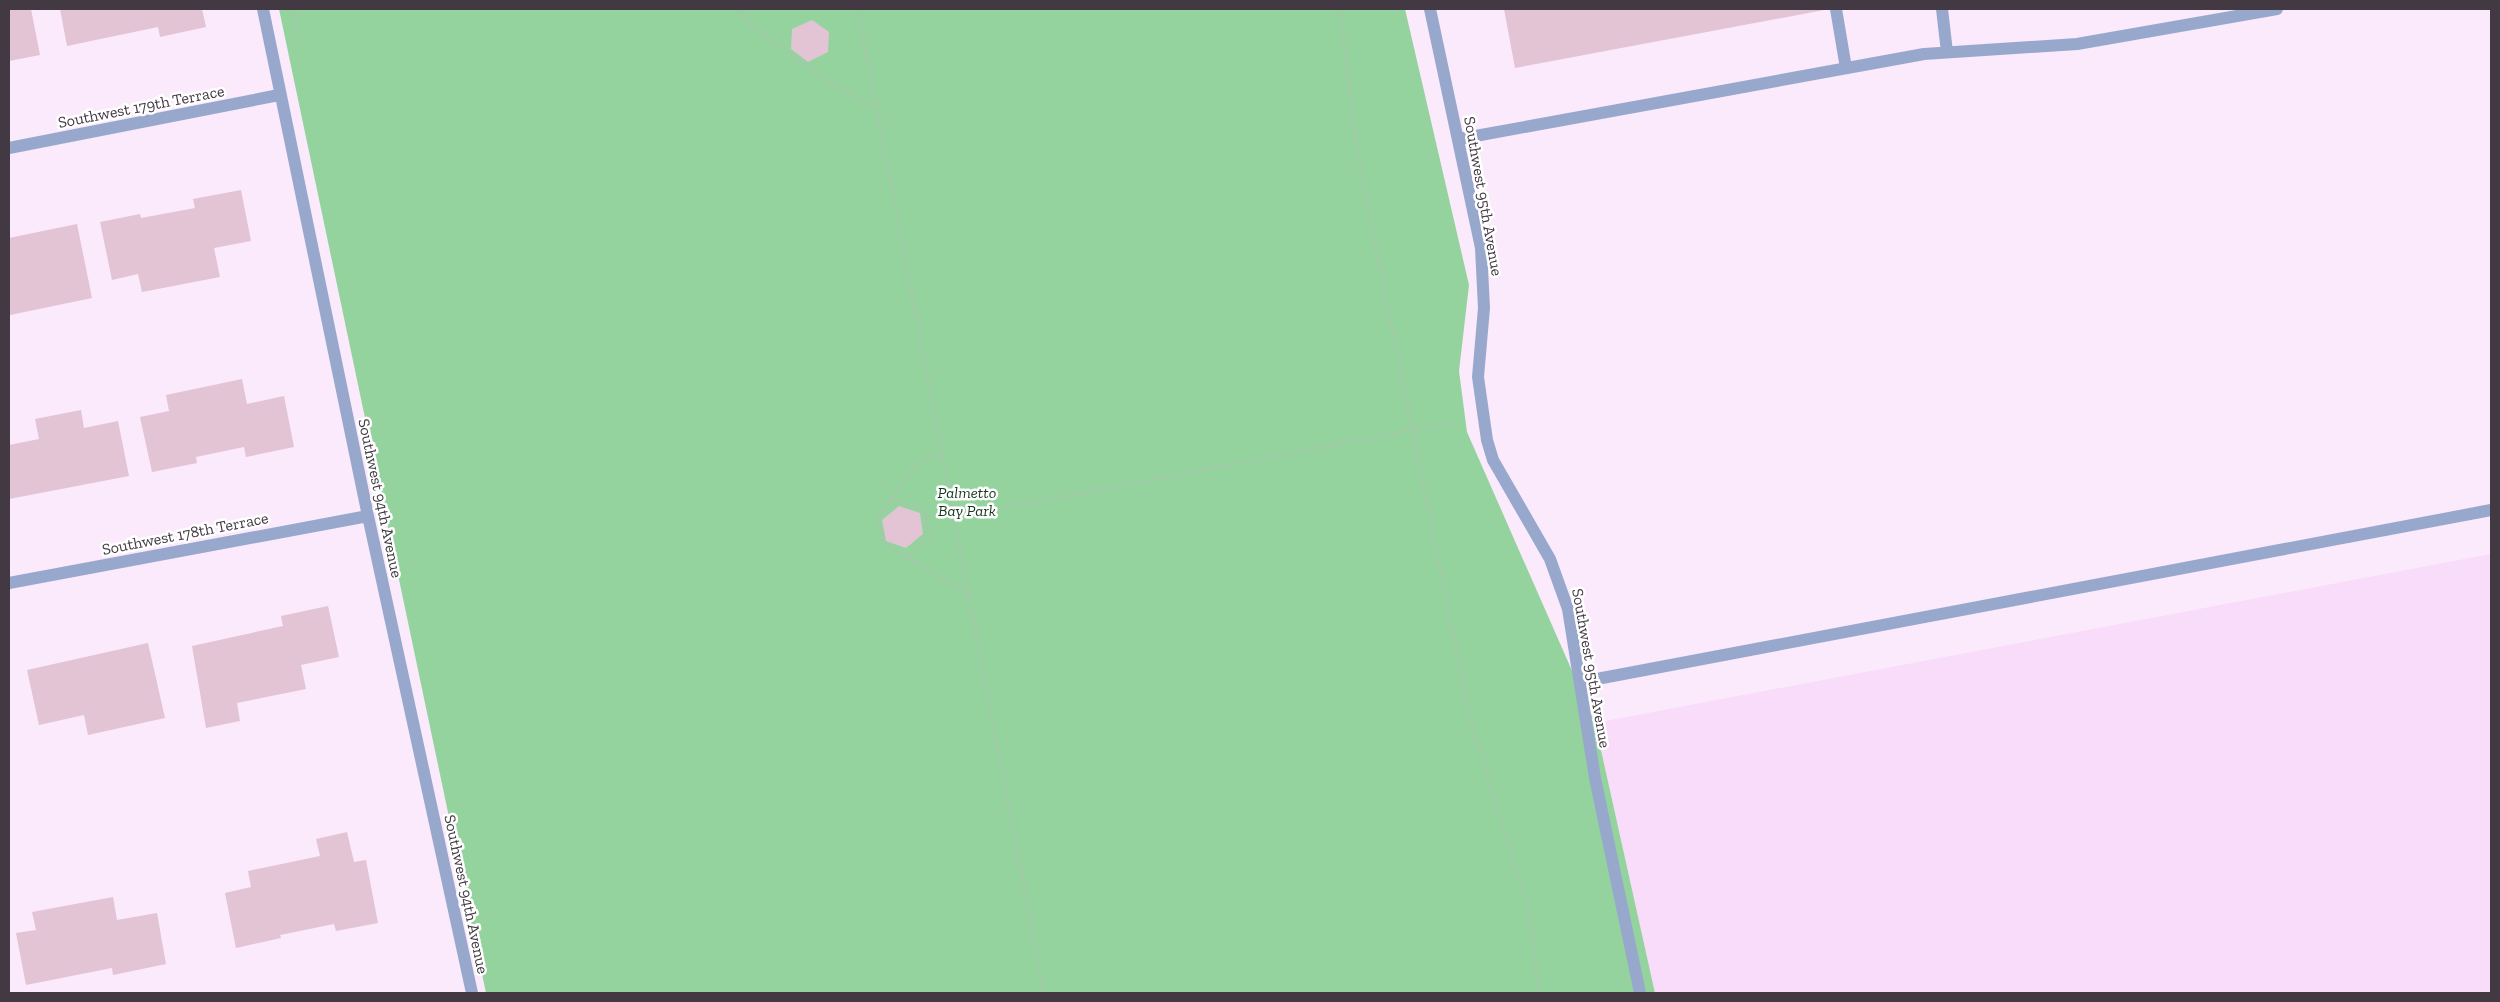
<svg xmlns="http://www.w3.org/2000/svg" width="2500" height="1002" viewBox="0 0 2500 1002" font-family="'Zilla Slab',serif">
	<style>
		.built { fill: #f8dcf9 }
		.green { fill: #94d39e }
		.building { fill: #e2c4d4 }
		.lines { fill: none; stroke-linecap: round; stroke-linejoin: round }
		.path { stroke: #c1b2c2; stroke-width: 3; stroke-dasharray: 1 4; stroke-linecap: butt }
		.lane { stroke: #98a8cd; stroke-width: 12 }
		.street { stroke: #98a8cd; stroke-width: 12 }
		.labels { text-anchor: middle; stroke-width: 5; stroke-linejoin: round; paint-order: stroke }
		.street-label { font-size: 16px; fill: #423943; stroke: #fff }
		.park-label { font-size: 16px; font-style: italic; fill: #15371c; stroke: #fff }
	</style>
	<rect width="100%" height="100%" fill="#fbe9fc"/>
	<path class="built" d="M2491 554V993H1655L1595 723Z"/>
	<path class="green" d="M279 9H1405L1469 285 1459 371 1467 432 1595 723 1655 993H486Z"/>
	<path class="building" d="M9 9H31L40 55 9 61Z
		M60 9H202L206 27 160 37 158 27 67 46Z
		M1504 9H1823L1824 10 1515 68Z
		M812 20 829 32 828 52 808 62 791 49 792 29Z
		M241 190 251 241 214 248 220 277 142 292 138 274 112 280 100 222 140 214 141 218 195 208 193 199Z
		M77 224 92 298 10 315 9 238Z
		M242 379 247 404 284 396 294 447 246 457 244 447 196 457 197 463 152 472 140 417 169 411 166 395Z
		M81 410 84 428 118 421 129 476 9 499V445L39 439 35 419Z
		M899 506 920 513 923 534 906 548 886 541 882 520Z
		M328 606 339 657 301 665 306 689 237 703 240 721 206 728 192 646 283 626 281 616Z
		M148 643 165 718 88 735 84 715 39 725 27 670Z
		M347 832 354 862 366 860 378 923 336 931 334 924 280 935 281 938 236 948 225 893 251 887 248 871 320 856 316 839Z
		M113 897 117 920 157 913 166 964 113 975 112 968 26 985 16 933 36 930 32 912Z"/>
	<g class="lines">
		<path class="path" d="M294 9 298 39
			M739 9 746 21 826 80 878 111
			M858 9 1044 993
			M1340 9 1354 130 1363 182 1470 719 1529 911 1539 993
			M942 453 916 465 878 518 883 542 968 595
			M893 499 924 509 929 535 906 558
			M955 517 1455 422"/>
		<path class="lane" d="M1836 9 1846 68
			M1942 9 1947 52
			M1459 139 1924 54 2077 44 2277 9"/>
		<path class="street" d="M263 9 368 516 472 993
			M1430 9 1481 248 1484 308 1478 377 1487 440 1493 460 1550 559 1568 609 1595 778 1640 993
			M9 148 279 95
			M9 583 368 516
			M1581 682 2491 510"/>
	</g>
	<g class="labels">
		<g class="street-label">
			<text transform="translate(141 106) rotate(-11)" y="6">Southwest 179th Terrace</text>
			<text transform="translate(1484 196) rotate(80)" y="6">Southwest 95th Avenue</text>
			<text transform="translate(381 498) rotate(78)" y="6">Southwest 94th Avenue</text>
			<text transform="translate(185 533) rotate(-11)" y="6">Southwest 178th Terrace</text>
			<text transform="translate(1592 668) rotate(80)" y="6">Southwest 95th Avenue</text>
			<text transform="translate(467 894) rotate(78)" y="6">Southwest 94th Avenue</text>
		</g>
		<g class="park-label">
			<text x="967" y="498">Palmetto<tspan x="967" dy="18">Bay Park</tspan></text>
		</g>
	</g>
	<rect width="2500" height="1002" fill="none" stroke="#423943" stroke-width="20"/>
</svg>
